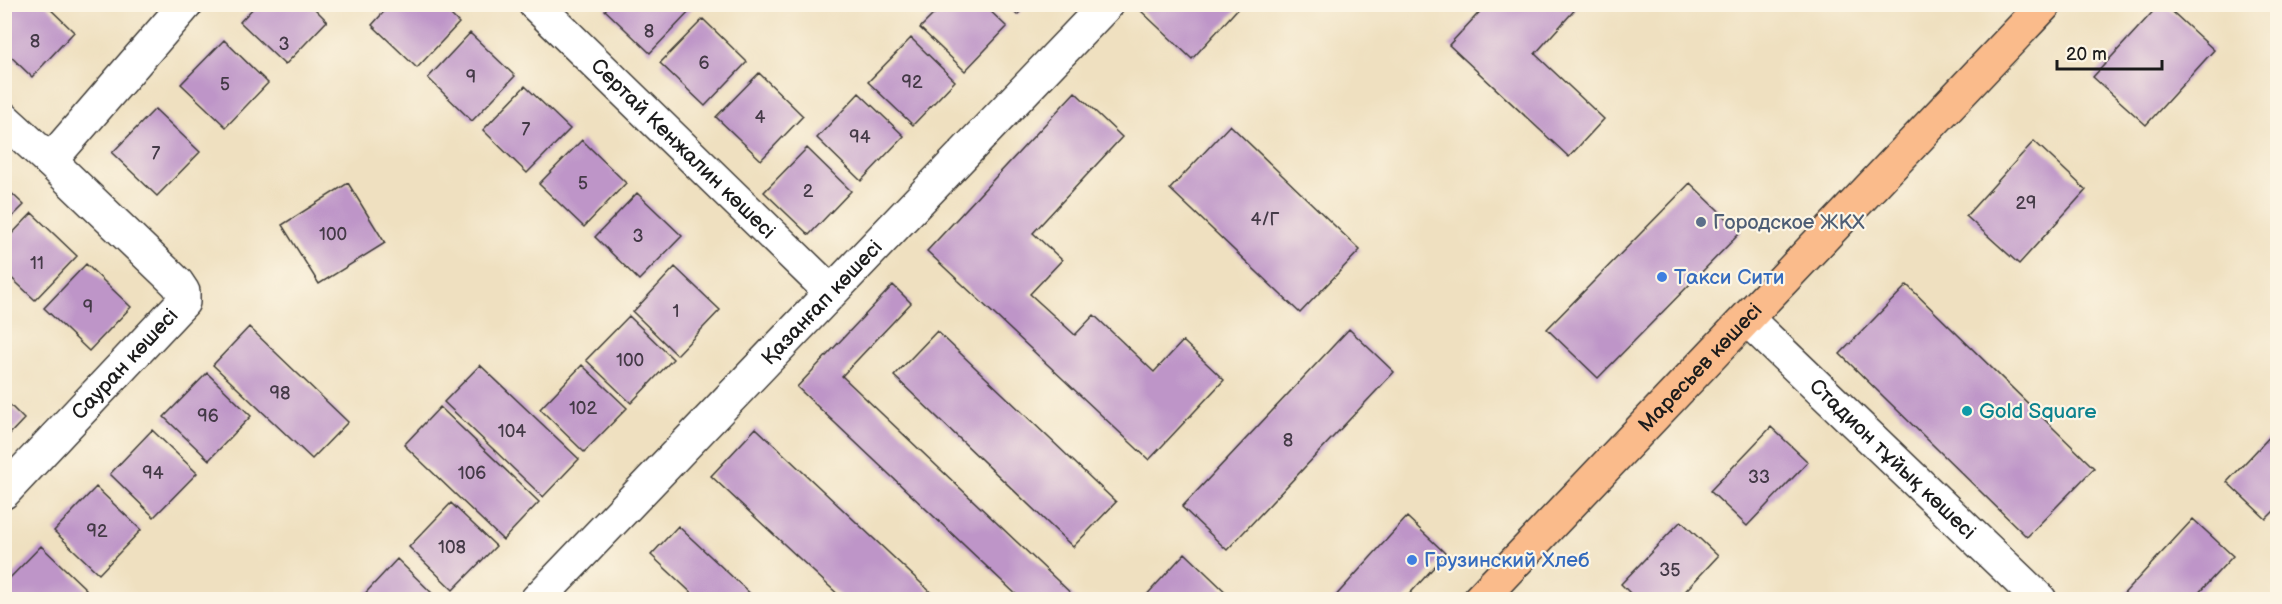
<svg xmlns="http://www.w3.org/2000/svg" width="2282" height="604" viewBox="0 0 2282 604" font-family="'Balsamiq Sans',sans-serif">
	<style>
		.building { fill: #be95c8 }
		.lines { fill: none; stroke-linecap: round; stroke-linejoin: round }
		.minor-casing { stroke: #3c3935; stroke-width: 36 }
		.major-casing { stroke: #3c3935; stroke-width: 36 }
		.minor { stroke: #fff; stroke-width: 33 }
		.major { stroke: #fabb8b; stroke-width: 33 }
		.service-dot { fill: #5c6f8a; stroke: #fcf5e5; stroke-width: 2 }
		.shop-dot { fill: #3f7fe0; stroke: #fcf5e5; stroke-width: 2 }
		.culture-dot { fill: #0f9aa8; stroke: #fcf5e5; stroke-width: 2 }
		.labels { text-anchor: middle; stroke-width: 4.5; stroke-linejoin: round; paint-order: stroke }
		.number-label { font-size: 18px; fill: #443a47 }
		.street-label { font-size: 21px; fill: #1c1c1c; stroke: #fcf5e5 }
		.service-label { font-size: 21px; fill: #4e5e75; stroke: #fcf5e5; text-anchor: start }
		.shop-label { font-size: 21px; fill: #366cbe; stroke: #fcf5e5; text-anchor: start }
		.culture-label { font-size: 21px; fill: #0d838f; stroke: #fcf5e5; text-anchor: start }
	</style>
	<rect width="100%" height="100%" fill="#fcf5e5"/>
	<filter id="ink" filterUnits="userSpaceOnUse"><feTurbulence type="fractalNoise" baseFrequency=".0167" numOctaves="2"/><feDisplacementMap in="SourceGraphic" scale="12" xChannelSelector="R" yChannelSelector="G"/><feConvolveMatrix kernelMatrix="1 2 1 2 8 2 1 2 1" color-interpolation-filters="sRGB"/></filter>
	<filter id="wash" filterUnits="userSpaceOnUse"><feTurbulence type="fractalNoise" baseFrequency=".008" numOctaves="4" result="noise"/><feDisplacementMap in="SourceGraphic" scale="24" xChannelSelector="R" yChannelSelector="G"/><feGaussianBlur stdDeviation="1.35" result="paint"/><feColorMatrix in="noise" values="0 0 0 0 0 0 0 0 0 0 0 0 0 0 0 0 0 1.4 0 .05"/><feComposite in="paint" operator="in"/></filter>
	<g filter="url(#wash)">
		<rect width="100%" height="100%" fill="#efe0c0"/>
		<g id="blocks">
			<path class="building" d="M15 4H45L74 32 32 77 5 51V15Z
				M257 4H310L327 21 285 65 240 22Z
				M391 4H440L459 23 417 68 372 25Z
				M610 4H688L692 9 650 53 605 10Z
				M1006 4H1028L1017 15Z
				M1145 4H1242L1192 59 1140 10Z
				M1487 4H1580L1535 54 1604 119 1569 157 1449 45Z
				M2160 4H2164L2214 50 2146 125 2093 77Z
				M943 5H984L1007 27 965 71 920 28Z
				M703 19 747 62 705 106 660 63Z
				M470 33 515 76 472 121 428 78Z
				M911 38 955 81 913 125 868 82Z
				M224 40 268 83 226 127 181 84Z
				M759 73 803 116 761 160 716 117Z
				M525 86 570 129 527 173 483 130Z
				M1075 92 1122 137 1033 233 1062 260 1030 294 1075 335 1094 315 1154 372 1183 341 1224 380 1149 460 927 251Z
				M859 93 904 136 861 181 817 138Z
				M155 109 200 152 157 196 112 153Z
				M1230 125 1360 250 1300 313 1170 189Z
				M582 140 626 183 584 227 539 184Z
				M2034 141 2086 190 2019 264 1966 216Z
				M807 148 851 191 809 235 764 192Z
				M348 183 385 243 319 284 282 225Z
				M1690 183 1741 232 1598 378 1547 329Z
				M4 186 24 205 4 225Z
				M637 193 682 236 639 280 595 237Z
				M32 213 77 256 35 300 4 271V242Z
				M86 264 131 307 89 351 44 308Z
				M675 267 720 310 677 355 633 312Z
				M893 285 911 303 842 376 1078 600H1022L797 387Z
				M1907 285 2094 468 2027 537 1840 354Z
				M629 316 673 359 631 403 586 360Z
				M249 327 348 422 312 459 213 365Z
				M1349 329 1394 372 1227 550 1182 507Z
				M937 331 1116 502 1073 547 894 376Z
				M480 365 579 459 543 497 444 402Z
				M582 365 627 408 584 452 540 409Z
				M207 373 251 416 209 460 164 417Z
				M4 399 24 419 4 440Z
				M440 407 539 502 503 540 404 445Z
				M1771 427 1808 462 1747 526 1710 491Z
				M756 428 939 600H844L711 476Z
				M2278 428V507L2266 519 2227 482Z
				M152 430 197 473 154 517 110 474Z
				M96 487 141 530 99 574 54 531Z
				M451 503 496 546 453 590 409 547Z
				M1407 517 1446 554 1404 600H1332Z
				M2193 519 2233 556 2192 600H2118Z
				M1681 521 1718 556 1677 600H1637L1621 584Z
				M678 526 757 600H699L651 555Z
				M41 546 86 589 75 600H8L4 596V584Z
				M1185 553 1234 600H1142Z
				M397 559 439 600H359Z"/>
		</g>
	</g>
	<g filter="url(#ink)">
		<use href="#blocks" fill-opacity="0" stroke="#3c3935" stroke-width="1.5"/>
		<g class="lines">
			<defs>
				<g id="minor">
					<path id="s1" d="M535 4 831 292"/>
					<path d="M4 119 50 161 186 4"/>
					<path id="s2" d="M1747 319 2040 600"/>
					<path id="s3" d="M4 492 183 302V292L177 283 50 161"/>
					<path id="s4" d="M537 600 1107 4"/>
				</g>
				<g id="major">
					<path id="s5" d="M1479 600 2045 4"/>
				</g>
			</defs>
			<use href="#minor" class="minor-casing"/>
			<use href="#major" class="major-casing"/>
			<use href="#minor" class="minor"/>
			<use href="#major" class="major"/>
		</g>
	</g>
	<circle class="service-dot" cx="1701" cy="222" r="6"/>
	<g class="shop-dot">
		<circle cx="1662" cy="277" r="6"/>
		<circle cx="1412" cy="560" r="6"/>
	</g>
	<circle class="culture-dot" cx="1967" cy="411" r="6"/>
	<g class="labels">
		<g class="number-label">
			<text x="649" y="37">8</text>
			<text x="35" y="47">8</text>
			<text x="284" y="50">3</text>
			<text x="704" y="69">6</text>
			<text x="471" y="83">9</text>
			<text x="912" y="88">92</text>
			<text x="225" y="90">5</text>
			<text x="760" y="123">4</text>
			<text x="526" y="135">7</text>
			<text x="860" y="143">94</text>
			<text x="156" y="159">7</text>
			<text x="583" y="189">5</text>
			<text x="808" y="197">2</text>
			<text x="2026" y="209">29</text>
			<text x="1265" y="225">4/Г</text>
			<text x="333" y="240">100</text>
			<text x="638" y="242">3</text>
			<text x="37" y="269">11</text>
			<text x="88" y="313">9</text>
			<text x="676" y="317">1</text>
			<text x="630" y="366">100</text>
			<text x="280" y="399">98</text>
			<text x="583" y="414">102</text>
			<text x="208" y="422">96</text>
			<text x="512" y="437">104</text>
			<text x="1288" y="446">8</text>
			<text x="153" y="479">94</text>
			<text x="472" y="479">106</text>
			<text x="1759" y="483">33</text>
			<text x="97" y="537">92</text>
			<text x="452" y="553">108</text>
			<text x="1670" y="576">35</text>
		</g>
		<g class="street-label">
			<text dy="7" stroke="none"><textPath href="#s1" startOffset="207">Сертай Кенжалин көшесі</textPath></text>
			<text dy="7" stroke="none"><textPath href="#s4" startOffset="412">Қазанғап көшесі</textPath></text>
			<text dy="7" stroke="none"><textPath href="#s3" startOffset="176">Сауран көшесі</textPath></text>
			<text dy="7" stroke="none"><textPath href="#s5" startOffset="321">Маресьев көшесі</textPath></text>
			<text dy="7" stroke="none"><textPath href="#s2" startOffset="202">Стадион тұйық көшесі</textPath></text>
		</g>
		<g class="service-label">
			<text x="1713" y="229">Городское ЖКХ</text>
		</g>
		<g class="shop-label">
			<text x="1674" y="284">Такси Сити</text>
			<text x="1424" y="567">Грузинский Хлеб</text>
		</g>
		<g class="culture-label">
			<text x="1979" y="418">Gold Square</text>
		</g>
	</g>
	<rect width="2282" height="604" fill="none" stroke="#fcf5e5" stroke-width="24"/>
	<path d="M2057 60v9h105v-9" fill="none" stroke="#1c1c1c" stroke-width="3"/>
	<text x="2066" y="60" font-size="18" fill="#1c1c1c" stroke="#fcf5e5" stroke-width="4.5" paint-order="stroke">20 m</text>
</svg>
